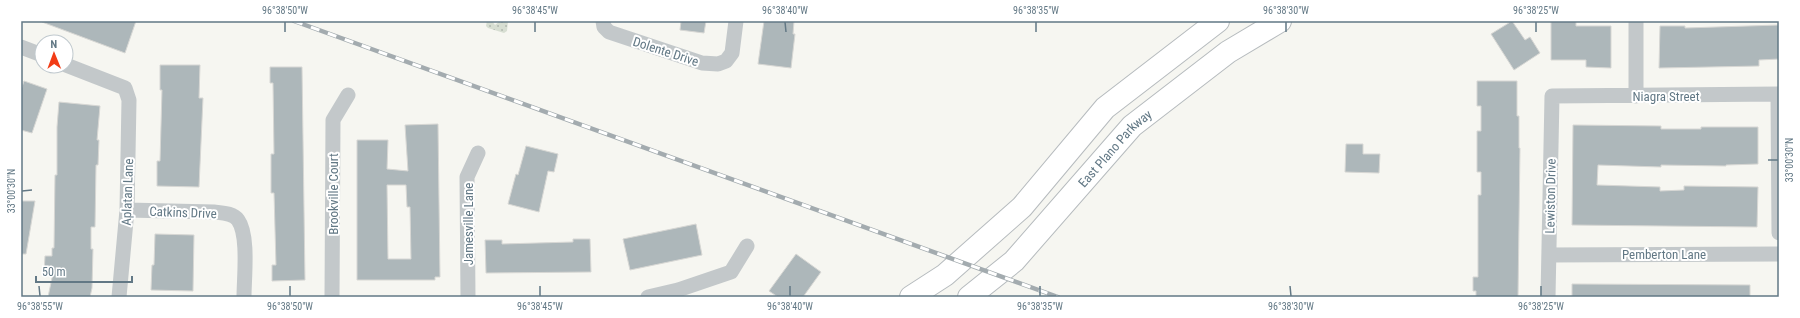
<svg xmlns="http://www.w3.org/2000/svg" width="1800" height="318" viewBox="0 0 1800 318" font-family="'Roboto Condensed',sans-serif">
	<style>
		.grass { fill: url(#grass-dots) }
		.building { fill: #adb7ba; stroke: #d7d7d4; fill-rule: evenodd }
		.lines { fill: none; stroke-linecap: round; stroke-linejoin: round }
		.primary-casing { stroke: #b6bbbe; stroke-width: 24 }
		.street { stroke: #c3c8ca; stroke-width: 15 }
		.primary { stroke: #fff; stroke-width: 22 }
		.rail-casing { stroke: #a3abaf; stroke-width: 4.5 }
		.rail { stroke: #fff; stroke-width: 3; stroke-dasharray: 9; stroke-linecap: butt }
		.ticks { fill: none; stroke: #627885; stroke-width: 1.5 }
		.labels { text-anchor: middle; stroke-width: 4; stroke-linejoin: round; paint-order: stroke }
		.street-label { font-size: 13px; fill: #627885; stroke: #fff }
		.neatline { fill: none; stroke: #627885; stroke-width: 1.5 }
		.ticks-label { font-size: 10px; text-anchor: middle; fill: #627885 }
	</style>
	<defs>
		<pattern id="grass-dots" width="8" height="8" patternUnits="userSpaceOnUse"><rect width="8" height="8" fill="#d7ded2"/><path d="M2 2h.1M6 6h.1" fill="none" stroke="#b2b9b0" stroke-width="1.8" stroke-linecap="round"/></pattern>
	</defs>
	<rect width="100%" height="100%" fill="#f6f6f1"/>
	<path class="grass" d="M487 21H492L495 25 500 21H508L507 31 504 33 488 28 486 26Z"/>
	<path class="building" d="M43 21H136L125 53 42 22Z
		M681 21H706L704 33 680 30Z
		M764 21H794L793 34H795L791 68 758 64Z
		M1512 21 1525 40 1530 37 1540 53 1514 70 1491 34Z
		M1551 21H1576V26H1611V68L1586 67V60H1551Z
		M1779 25V59L1759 60V66L1659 68 1660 26H1685V28Z
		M160 65H200L199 98H203L199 187 157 186V161H160L162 90H160Z
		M270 67H302L305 280 272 281V265H276L274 193H271V154H274L273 83H270Z
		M24 81 47 89 32 133 21 130V90Z
		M1477 81H1517V116H1519V148H1520L1518 297H1476V291H1473V277H1478V195H1481V172H1477V131H1481V106H1477Z
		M59 102 100 106 97 140H99L98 165H96L95 227H91V249H93L92 288 90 297H48L53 273H44L45 256H52V248H54L55 175H57V127Z
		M438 124 440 277H435V280H357V140H388L387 169 408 171 405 125ZM387 185H406L407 207H410L411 259H388Z
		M1573 125 1661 126V129H1701V127H1758V164L1726 165V166L1661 165V167L1598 165 1597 185 1660 187V191L1684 190V186L1758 187 1757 227 1572 225Z
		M1346 144H1363V154H1380L1379 173 1345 172Z
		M526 146 558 154 554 172 548 171 539 212 508 204 516 174 518 175Z
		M21 201H35L26 254H21Z
		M696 224 702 255 630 270 623 239Z
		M155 234 194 235 193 291 151 290 152 265H154Z
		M573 239H590L591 272 486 273 485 240H502V244L573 242Z
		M796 254 821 272 803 297H778L769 291Z
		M1572 284 1750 285V297H1572Z"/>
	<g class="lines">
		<defs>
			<g id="primary">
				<path d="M911 297 945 275 1022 207 1105 108 1218 21"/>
				<path id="s1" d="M969 297 1014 261 1132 126 1228 52 1280 21"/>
			</g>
		</defs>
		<use href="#primary" class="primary-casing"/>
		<path class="street" d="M603 21 604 27 609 32 702 63 718 64 726 61 732 53 736 21
			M21 47 42 55
			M66 65 125 88 129 100 127 210 119 297
			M1778 95 1779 233
			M1636 96V21
			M127 210 214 212C222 213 233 213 238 220 249 235 244 278 244 297
			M1549 255 1779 254
			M332 297 333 120 348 95
			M468 297 467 177 478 153
			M648 297 678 290 731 272 747 246
			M1548 297 1552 96 1779 94"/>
		<use href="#primary" class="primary"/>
		<defs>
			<path id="rail" d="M294 21 1058 297"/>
		</defs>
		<use href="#rail" class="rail-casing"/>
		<use href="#rail" class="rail"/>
	</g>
	<path class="ticks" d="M285 22V32M535 22V32M785 22 786 32M1036 22V32M1286 22V32M1536 22V32M1768 160H1778M22 191 32 190M39 286 40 296M290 286V296M540 286V296M790 286V296M1040 286V296M1290 286 1291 296M1541 286V296"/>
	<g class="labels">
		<g class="street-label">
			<text transform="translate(666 51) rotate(18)" y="5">Dolente Drive</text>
			<text x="1666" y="101">Niagra Street</text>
			<text dy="5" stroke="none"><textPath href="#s1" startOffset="209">East Plano Parkway</textPath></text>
			<text transform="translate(127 192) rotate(-88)" y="5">Aplatan Lane</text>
			<text transform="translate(333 194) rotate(-90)" y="5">Brookville Court</text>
			<text transform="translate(1550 196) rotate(-89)" y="5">Lewiston Drive</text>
			<text transform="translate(183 212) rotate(2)" y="5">Catkins Drive</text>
			<text transform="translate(468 224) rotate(-90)" y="5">Jamesville Lane</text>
			<text x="1664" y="259">Pemberton Lane</text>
		</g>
	</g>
	<rect width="1800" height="318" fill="none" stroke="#ffffff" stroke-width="44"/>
	<g transform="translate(54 54) rotate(359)"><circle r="19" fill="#ffffff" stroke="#c0c9ce"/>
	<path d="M0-3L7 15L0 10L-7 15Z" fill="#f23c16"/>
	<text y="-6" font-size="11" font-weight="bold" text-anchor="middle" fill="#627885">N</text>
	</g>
	<path d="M36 276v6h96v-6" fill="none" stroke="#627885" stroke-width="2"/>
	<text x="42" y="276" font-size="12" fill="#627885" stroke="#ffffff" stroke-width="3" paint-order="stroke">50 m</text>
	<rect x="22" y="22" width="1756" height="274" class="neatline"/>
	<g class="ticks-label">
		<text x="285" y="14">96°38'50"W</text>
		<text x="535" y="14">96°38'45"W</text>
		<text x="785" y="14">96°38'40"W</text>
		<text x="1036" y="14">96°38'35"W</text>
		<text x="1286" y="14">96°38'30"W</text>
		<text x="1536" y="14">96°38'25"W</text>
		<text transform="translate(1789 160) rotate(-90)" y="4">33°00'30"N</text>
		<text transform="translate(11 191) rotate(-90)" y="4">33°00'30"N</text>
		<text x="40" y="310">96°38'55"W</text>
		<text x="290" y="310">96°38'50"W</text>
		<text x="540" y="310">96°38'45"W</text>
		<text x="790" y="310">96°38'40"W</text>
		<text x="1040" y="310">96°38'35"W</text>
		<text x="1291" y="310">96°38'30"W</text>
		<text x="1541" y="310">96°38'25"W</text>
	</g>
</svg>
